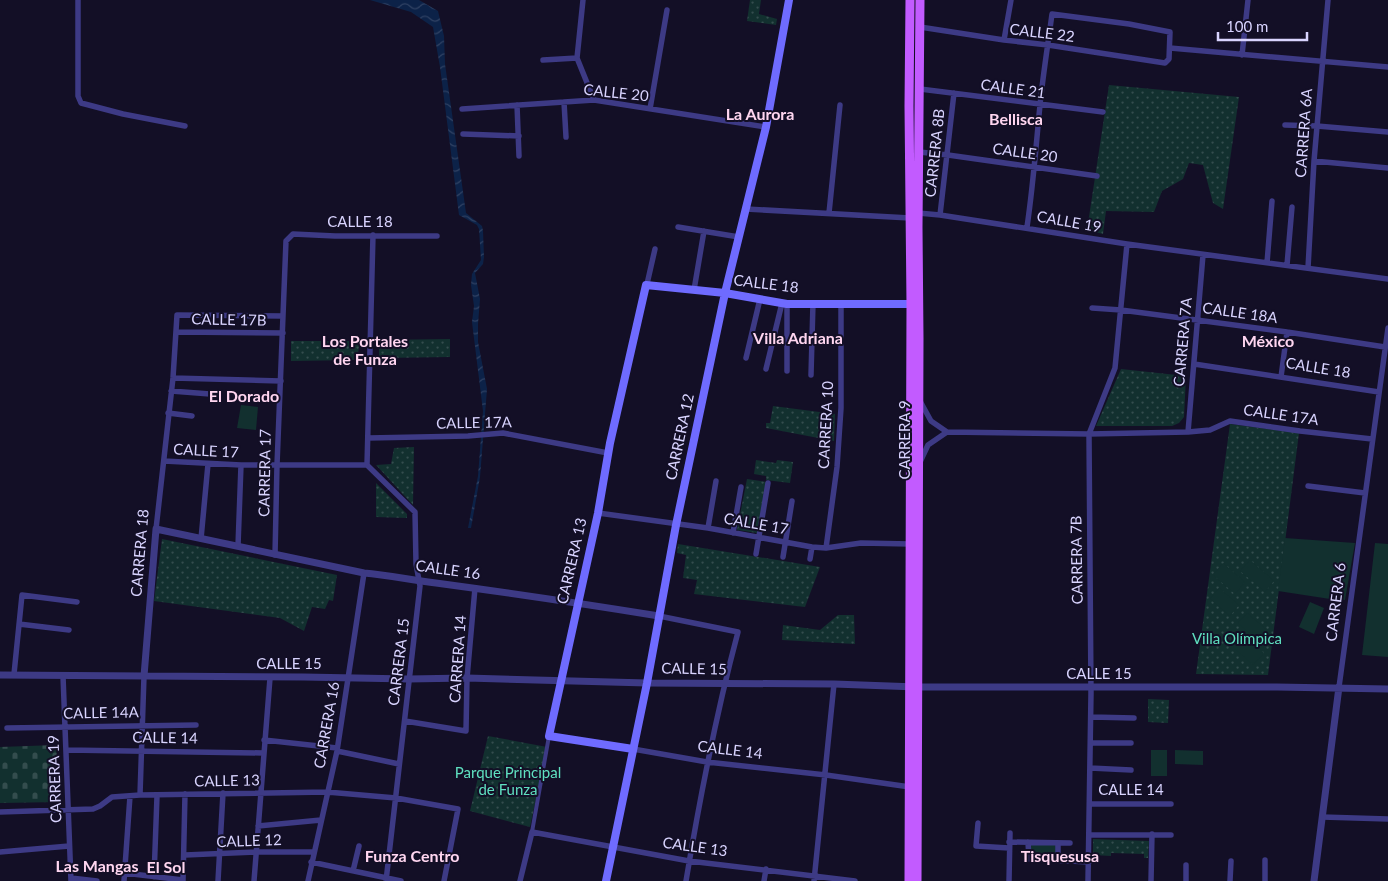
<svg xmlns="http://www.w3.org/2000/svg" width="1388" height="881" viewBox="0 0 1388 881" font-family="Lato,sans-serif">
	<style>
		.grass { fill: url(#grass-dots) }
		.cemetery { fill: url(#cemetery-stones) }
		.garden { fill: #12302f }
		.water { fill: url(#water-waves) }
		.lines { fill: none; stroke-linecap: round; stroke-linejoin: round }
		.pedestrian { stroke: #3d3a85; stroke-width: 4 }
		.minor { stroke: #3d3a85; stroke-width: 5.5 }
		.tertiary { stroke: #3d3a85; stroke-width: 7 }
		.secondary { stroke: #6f6bff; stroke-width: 8 }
		.primary { stroke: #c25bff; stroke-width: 9 }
		.labels { text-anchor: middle; stroke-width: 4; stroke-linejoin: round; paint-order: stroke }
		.street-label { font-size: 15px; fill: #d9d4ff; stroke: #130f26 }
		.park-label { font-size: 15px; fill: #5fe0c0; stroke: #130f26 }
		.neighbourhood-label { font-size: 16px; font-weight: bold; fill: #ffd6f0; stroke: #130f26 }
	</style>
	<defs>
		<pattern id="grass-dots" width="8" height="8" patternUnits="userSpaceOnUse" patternTransform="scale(1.25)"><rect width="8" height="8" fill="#12302f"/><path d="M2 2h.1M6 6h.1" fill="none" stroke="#344d4e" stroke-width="1.8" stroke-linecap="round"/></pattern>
		<pattern id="cemetery-stones" width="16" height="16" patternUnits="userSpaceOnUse" patternTransform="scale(1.25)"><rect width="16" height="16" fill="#12302f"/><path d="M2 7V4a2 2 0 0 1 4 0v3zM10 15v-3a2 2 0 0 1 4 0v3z" fill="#344d4e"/></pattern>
		<pattern id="water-waves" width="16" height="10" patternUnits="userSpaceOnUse" patternTransform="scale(1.25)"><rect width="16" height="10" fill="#0c2248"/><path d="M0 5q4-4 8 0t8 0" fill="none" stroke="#2f4163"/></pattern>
	</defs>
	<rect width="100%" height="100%" fill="#130f26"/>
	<path class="grass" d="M750 0H761L759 14 777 19 776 25 747 21Z
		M1109 85 1239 97 1223 209 1213 203 1203 165 1189 163 1183 179 1162 191 1154 212 1106 211 1103 234 1087 230Z
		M450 339V357L379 358V340Z
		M291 341H360L357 360 291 361Z
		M1121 369 1186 376 1184 417 1179 423 1172 426H1096Z
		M773 406 835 414 834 441 766 428V423H770Z
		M1230 424 1299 433 1268 675 1196 674Z
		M414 447 413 505 376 465 391 464 394 448Z
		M756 460 776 463 777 460 793 462 790 483 766 480V476L754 474Z
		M747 479 767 482 757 533 737 530Z
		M376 483 407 514V518L376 517Z
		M162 539 337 575 333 601 329 600 325 609 312 607 304 631 280 618 154 601Z
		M678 544 820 567 805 607 694 594 697 580 683 578 686 555 677 553Z
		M838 615H854L855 644 782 640 783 625 820 630Z
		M1148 699 1169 700 1168 723 1148 722Z
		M488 736 547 747 530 827 470 811Z
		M1093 839 1149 841 1148 858H1144V854L1111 853V856L1093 855Z"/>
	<path class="cemetery" d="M56 745 60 802 0 803V747Z"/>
	<path class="garden" d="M241 405 258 407 256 430 237 428Z
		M1285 538 1355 543 1345 600 1330 599 1278 591Z
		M1375 543 1388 544V657L1362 655Z
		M1250 560 1274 581 1265 592 1240 571Z
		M1223 563 1245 582 1235 594 1213 575Z
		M1219 588 1239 605 1230 616 1210 599Z
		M1310 602 1324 608 1314 634 1299 627Z
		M1247 613 1267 630 1258 641 1238 623Z
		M1244 635 1264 653 1253 665 1233 647Z
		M1151 750H1167V776H1151Z
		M1175 750 1203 751V765L1175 764Z
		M1031 844 1057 845 1056 859H1031Z"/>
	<path class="water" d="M370 0H419L438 11 444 36 445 64 466 213 482 226 483 231 484 257 483 264 475 273 480 299 478 324V342L487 389 480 477 471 528H468L478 476 483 411 472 322 474 306 471 285 472 274 481 260 479 229 477 225 459 215 440 67 433 27 411 12Z"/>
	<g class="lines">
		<path class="pedestrian" d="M532 832 549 736"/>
		<path class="minor" d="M78 0V96L81 103 123 114 185 126
			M583 0 577 58 594 100
			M920 27 1004 40 1048 45 1165 63 1169 59 1170 32 1129 24 1052 14C1048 44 1043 75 1040 105 1036 146 1033 187 1027 227
			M1004 40 1011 0
			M1170 48 1388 67
			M1242 55 1248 0
			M543 60 577 58
			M920 89 1103 112
			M564 102 566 137
			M517 105 519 156
			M462 109 594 100 766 127
			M650 109 667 10
			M1285 125 1317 126 1388 132
			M463 134 519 136
			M919 152 948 155 1097 176
			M1314 161 1388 168
			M746 209 910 218 918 213 940 215 1127 244 1388 279
			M829 213 840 105
			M940 215 954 93
			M678 227 739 237
			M1267 263 1272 201
			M1287 265 1292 207
			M1308 268 1314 161 1328 0
			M647 284 655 249
			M694 290 704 231
			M787 304V371
			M1092 308 1121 310 1287 332 1385 347
			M176 332 283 333
			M746 358 760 299
			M1194 364 1379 392
			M766 369 782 303
			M811 375 813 303
			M1281 377 1287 332
			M173 378 281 381
			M171 391 210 394
			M920 401 931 421 947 432
			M168 413 192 416
			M1188 432 1203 255
			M368 438 468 436 503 433 608 453
			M164 461 241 465H367
			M920 462 928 445 947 432 1089 434 1188 432 1210 430 1230 421 1300 431 1372 439
			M367 465 415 512 416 564 420 586 386 881
			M367 465 373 235
			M1308 486 1365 493
			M598 513 708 528 812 547 826 548 861 543 910 544
			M708 528 716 481
			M156 529 173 378 177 315 283 316
			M733 533 741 487
			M201 539 208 464
			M238 546 241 465
			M826 548 837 467 841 408V304
			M756 554 768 483
			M275 555 277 465 286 241 293 234 335 236H437
			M783 557 792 501
			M810 559 812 547
			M659 616 738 632C716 714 700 797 686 881
			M19 624 69 630
			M14 674 22 595 77 602
			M63 676 71 881
			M1339 687 1388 328
			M1091 717 1134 718
			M405 721 466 731 467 678 475 588
			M7 728 196 725
			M264 740 337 748
			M1091 743H1131
			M633 749 707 762 826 775 910 787
			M66 750 263 753
			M337 751 399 764
			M1090 768 1131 770
			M140 795 144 676
			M1090 804H1171
			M0 812 93 809 100 806 112 797 140 795 327 792 396 798 458 809 444 881
			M1322 817 1388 819
			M978 823 976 846 1009 848
			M258 826 321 820
			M1089 835H1171
			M1009 842 1070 843
			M1028 842 1029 859 1089 862
			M1058 843V861
			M0 852 69 846
			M185 855 256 852H314
			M311 862 401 881
			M353 871 359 846
			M124 873 183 880
			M154 877 157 796
			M71 878 97 881
			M124 881 130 796
			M183 881 185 794
			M218 881 223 793
			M254 881 270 678
			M308 881 337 751 364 573
			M520 881 532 832 689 861 855 881
			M764 881 766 869
			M814 881 834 684
			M1009 881 1010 833
			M1088 881 1091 693 1089 434 1115 368 1127 244
			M1151 881 1152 834
			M1186 881V865
			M1230 881 1231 861
			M1265 881V860"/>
		<path class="tertiary" d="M0 675 304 677 408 679 467 678 647 683 834 684 917 687H1277L1388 689
			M144 676 156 529 364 573C388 575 411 580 436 583 510 593 584 604 659 616
			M1314 881 1339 687"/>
		<path class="secondary" d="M633 749 549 736 598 513 610 443 646 285 725 293 787 304H911
			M606 881 647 683 676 525 725 293 766 127 789 0"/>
		<path class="primary" d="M909 881 911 304 909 106 910 0
			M917 881 919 338 918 227 920 0"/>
	</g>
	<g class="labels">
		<g class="street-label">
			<text transform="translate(1042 33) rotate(7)" y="5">CALLE 22</text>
			<text transform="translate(1013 89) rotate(8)" y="5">CALLE 21</text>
			<text transform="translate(616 93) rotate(6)" y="5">CALLE 20</text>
			<text transform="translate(1304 133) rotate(-86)" y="5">CARRERA 6A</text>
			<text transform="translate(935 153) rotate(-84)" y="5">CARRERA 8B</text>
			<text transform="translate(1025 153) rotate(8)" y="5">CALLE 20</text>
			<text x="360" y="227">CALLE 18</text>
			<text transform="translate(1069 222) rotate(10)" y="5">CALLE 19</text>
			<text transform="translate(766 284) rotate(7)" y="5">CALLE 18</text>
			<text transform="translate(1240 313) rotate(8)" y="5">CALLE 18A</text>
			<text transform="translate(229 320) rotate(1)" y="5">CALLE 17B</text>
			<text transform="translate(1183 342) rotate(-85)" y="5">CARRERA 7A</text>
			<text transform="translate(1318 368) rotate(9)" y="5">CALLE 18</text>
			<text transform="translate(1281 415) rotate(8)" y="5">CALLE 17A</text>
			<text transform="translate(474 423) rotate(-1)" y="5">CALLE 17A</text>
			<text transform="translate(826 425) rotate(-87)" y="5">CARRERA 10</text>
			<text transform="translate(680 437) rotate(-78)" y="5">CARRERA 12</text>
			<text transform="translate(905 440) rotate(-90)" y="5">CARRERA 9</text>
			<text transform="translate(206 451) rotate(3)" y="5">CALLE 17</text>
			<text transform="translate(265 473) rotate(-89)" y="5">CARRERA 17</text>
			<text transform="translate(756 524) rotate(10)" y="5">CALLE 17</text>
			<text transform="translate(140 553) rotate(-85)" y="5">CARRERA 18</text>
			<text transform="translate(1077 560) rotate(-91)" y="5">CARRERA 7B</text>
			<text transform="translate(572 561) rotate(-77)" y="5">CARRERA 13</text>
			<text transform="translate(448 570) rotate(8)" y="5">CALLE 16</text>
			<text transform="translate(1336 602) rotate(-83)" y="5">CARRERA 6</text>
			<text transform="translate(458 659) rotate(-86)" y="5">CARRERA 14</text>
			<text transform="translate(399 662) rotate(-83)" y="5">CARRERA 15</text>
			<text x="289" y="669">CALLE 15</text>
			<text transform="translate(694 669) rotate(1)" y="5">CALLE 15</text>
			<text x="1099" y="679">CALLE 15</text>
			<text transform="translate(101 713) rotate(-1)" y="5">CALLE 14A</text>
			<text transform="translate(327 725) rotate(-80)" y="5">CARRERA 16</text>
			<text transform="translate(165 738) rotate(1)" y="5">CALLE 14</text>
			<text transform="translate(730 750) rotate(7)" y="5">CALLE 14</text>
			<text transform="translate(55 779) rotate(-92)" y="5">CARRERA 19</text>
			<text transform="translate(227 781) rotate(-1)" y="5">CALLE 13</text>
			<text x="1131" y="795">CALLE 14</text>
			<text transform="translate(249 841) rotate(-2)" y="5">CALLE 12</text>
			<text transform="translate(695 847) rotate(8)" y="5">CALLE 13</text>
		</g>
		<g class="park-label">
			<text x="1237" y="644">Villa Olímpica</text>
			<text x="508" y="778">Parque Principal<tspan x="508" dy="17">de Funza</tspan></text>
		</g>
		<g class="neighbourhood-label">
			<text x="760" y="120">La Aurora</text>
			<text x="1016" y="125">Bellisca</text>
			<text x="798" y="344">Villa Adriana</text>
			<text x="365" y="347">Los Portales<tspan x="365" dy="18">de Funza</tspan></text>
			<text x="1268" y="347">México</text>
			<text x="244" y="402">El Dorado</text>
			<text x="412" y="862">Funza Centro</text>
			<text x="1060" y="862">Tisquesusa</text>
			<text x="97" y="872">Las Mangas</text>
			<text x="166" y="873">El Sol</text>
		</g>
	</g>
	<path d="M1218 32v8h89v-8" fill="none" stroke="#d9d4ff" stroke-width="2.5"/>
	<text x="1226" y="32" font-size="15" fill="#d9d4ff" stroke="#130f26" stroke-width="4" paint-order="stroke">100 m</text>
</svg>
